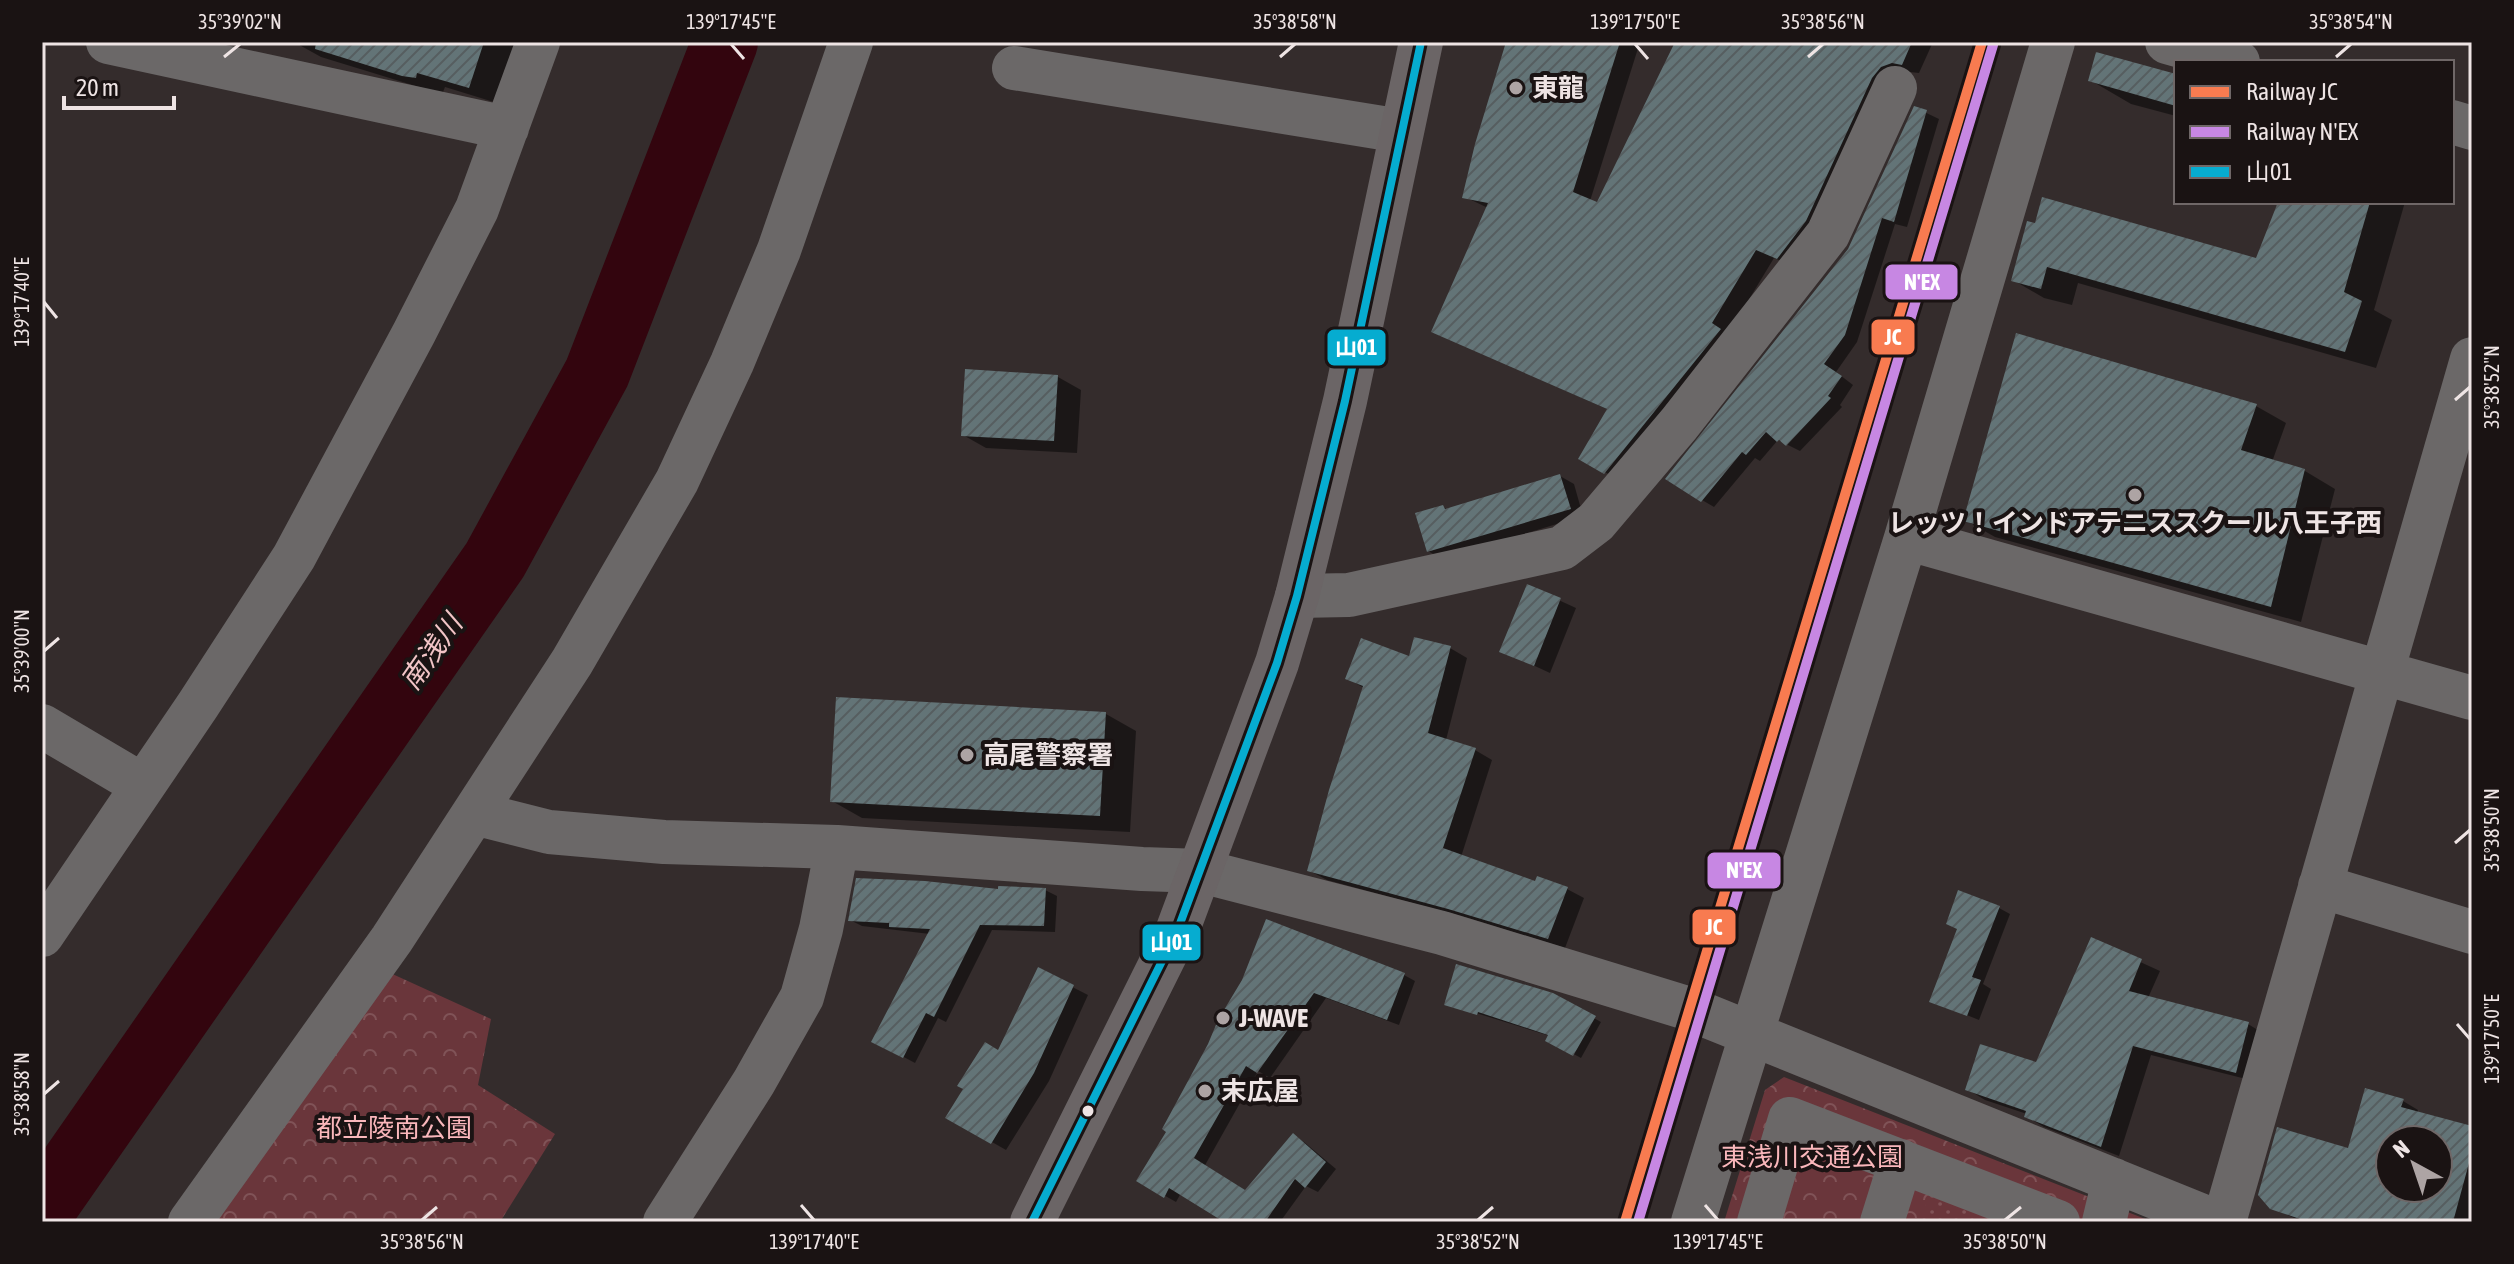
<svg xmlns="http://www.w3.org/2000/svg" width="2514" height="1264" viewBox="0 0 2514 1264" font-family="'Asap Condensed','Noto Sans JP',sans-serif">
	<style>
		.forest { fill: url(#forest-crowns) }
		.garden { fill: url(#garden-dots) }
		.shadow { fill: #0007; fill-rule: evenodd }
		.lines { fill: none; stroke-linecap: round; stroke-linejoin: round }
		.river { stroke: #33050e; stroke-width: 66 }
		.building { fill: url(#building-hatch); fill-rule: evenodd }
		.minor { stroke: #6b6868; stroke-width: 44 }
		.highway { stroke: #6b6566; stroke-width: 44 }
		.bus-1-casing { stroke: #1a1313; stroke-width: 14 }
		.bus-1 { stroke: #06acd0; stroke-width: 8 }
		.rail-1-casing { stroke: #1a1313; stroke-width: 16 }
		.rail-2-casing { stroke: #1a1313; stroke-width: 16 }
		.rail-1 { stroke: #f87b50; stroke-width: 10 }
		.rail-2 { stroke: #c787e3; stroke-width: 10 }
		.ticks { fill: none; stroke: #eee4e4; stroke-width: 3 }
		.poi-dot { fill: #ada4a4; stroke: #1a1313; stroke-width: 3 }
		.bus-dot { fill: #eee4e4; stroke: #1a1313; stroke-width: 3 }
		.labels { text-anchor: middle; stroke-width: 8; stroke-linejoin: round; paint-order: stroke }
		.poi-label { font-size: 26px; font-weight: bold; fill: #eee4e4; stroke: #1a1313; text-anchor: start }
		.park-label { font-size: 26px; fill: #fab7bb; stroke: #1a1313 }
		.water-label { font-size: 28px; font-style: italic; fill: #f1c4c6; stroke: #1a1313 }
		.line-badge { stroke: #1a1313; stroke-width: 3 }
		.badge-label { font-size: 22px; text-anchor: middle; font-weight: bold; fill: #fff }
		.neatline { fill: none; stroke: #eee4e4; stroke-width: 3 }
		.ticks-label { font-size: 20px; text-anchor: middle; fill: #eee4e4 }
	</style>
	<defs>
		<pattern id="forest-crowns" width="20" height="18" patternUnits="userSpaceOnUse" patternTransform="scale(2)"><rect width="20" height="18" fill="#6a363b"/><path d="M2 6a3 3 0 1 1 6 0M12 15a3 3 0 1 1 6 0" fill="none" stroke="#805357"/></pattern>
		<pattern id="garden-dots" width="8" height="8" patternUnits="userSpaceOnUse" patternTransform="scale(2)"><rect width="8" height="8" fill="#6a363b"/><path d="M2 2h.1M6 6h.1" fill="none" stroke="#805357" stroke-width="1.8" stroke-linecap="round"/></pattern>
		<pattern id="building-hatch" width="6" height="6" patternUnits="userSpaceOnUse" patternTransform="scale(2)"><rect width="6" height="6" fill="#637477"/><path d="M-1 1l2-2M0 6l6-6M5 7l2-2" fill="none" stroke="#565e60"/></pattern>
	</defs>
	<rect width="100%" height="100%" fill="#342c2c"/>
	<path class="forest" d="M388 972 491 1019 478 1085 555 1134 500 1222H214Z
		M1784 1077 2153 1222H1724L1765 1090Z"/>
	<path class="garden" d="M1930 1190 2013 1222H1921Z"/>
	<path class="shadow" d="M294 42H516L497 103 445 87 443 92 432 91 321 57Z
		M1500 42H1640L1590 201 1598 205 1796 42H1933L1919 73 1910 72 1898 76 1795 267 1774 258 1728 334 1622 482 1581 458 1609 410 1434 331 1488 208 1465 197 1507 46Z
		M2176 77V116L2131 104 2090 80Z
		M1916 108 1939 119 1907 227 1895 224 1857 342 1836 372 1853 385 1840 405 1842 407 1800 451 1778 440 1760 461 1755 458 1714 507 1702 500 1850 250Z
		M2306 202H2405L2374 310 2392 320 2376 368 2078 283 2072 305 2044 298 2013 280 2028 223 2257 261Z
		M967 371 1058 377 1081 390 1077 453 986 448 963 435Z
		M2256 406 2286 423 2272 462 2305 471 2335 489 2301 622 1995 537 1965 520Z
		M1560 476 1574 484 1583 516 1442 559 1428 551 1443 507 1449 510Z
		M1528 586 1576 608 1550 673 1502 651Z
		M1450 648 1467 658 1446 740 1475 750 1492 760 1461 857 1536 884 1567 889 1584 898 1565 948 1468 918 1327 880 1310 871 1364 688 1347 678Z
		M1106 714 1136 731 1130 832 862 818 832 801Z
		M1045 890 1057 896 1055 932 992 930 946 1022 938 1018 915 1063 885 1047 930 934 862 926 850 920 1000 891Z
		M1999 908 2010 914 1983 984 1991 989 1979 1020 1932 1001Z
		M2092 940 2160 971 2148 998 2248 1024 2266 1035 2254 1081 2151 1055 2119 1156 2044 1127 2026 1116 2027 1114 1985 1100 1967 1089 2038 1065Z
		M1039 970 1088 995 1049 1081 1006 1150 948 1117 965 1089 999 1053Z
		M1404 975 1415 981 1399 1025 1326 998 1270 1078 1258 1071 1204 1167 1245 1192 1293 1136 1304 1142 1336 1169 1318 1192 1306 1186 1280 1222H1228L1181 1193 1176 1202 1139 1181 1169 1131 1244 981Z
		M1552 995 1601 1022 1581 1058 1548 1040 1550 1036 1447 1004Z
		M2403 1101 2418 1110 2417 1113 2472 1128 2470 1222H2303L2272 1208 2349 1150ZM2390 1140H2438V1188H2390Z"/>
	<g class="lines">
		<path class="river" d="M42 1210 495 560 597 373 725 42"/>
	</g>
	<path class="building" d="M316 42H484L469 88 417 73 416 78 402 76 315 49Z
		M1506 42H1620L1573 192 1597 202 1675 42H1912L1902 65 1892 63 1881 67 1872 78 1806 221 1777 259 1756 250 1712 323 1721 329 1604 474 1578 459 1607 409 1431 332 1488 203 1462 198 1475 144Z
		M2096 52 2176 74V106L2088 81Z
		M1914 106 1927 110 1894 222 1882 218 1845 335 1824 364 1842 376 1828 396 1831 398 1786 446 1779 440 1777 442 1766 432 1746 455 1742 452 1701 502 1665 479 1848 249Z
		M2042 197 2256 258 2278 202H2370L2344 292 2362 301 2345 352 2047 267 2041 289 2011 281 2027 221 2035 223Z
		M2016 333 2257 404 2241 450 2305 469 2271 607 1963 521Z
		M965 369 1058 375 1054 441 961 436Z
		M1560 474 1571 509 1427 552 1415 513 1443 505 1445 509Z
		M1527 584 1561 598 1534 666 1499 652Z
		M1414 637 1451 646 1428 733 1476 748 1443 848 1535 881 1537 876 1568 887 1548 939 1448 909 1307 871 1329 790 1363 686 1345 679 1361 638 1409 656Z
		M836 697 1106 712 1100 816 830 802Z
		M856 878 925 881 998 889V886L1046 888 1044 926 980 925 934 1017 926 1013 903 1058 871 1042 930 929 889 927V923L848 921Z
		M1958 890 2000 906 1972 977 1981 980 1967 1016 1929 1002 1957 929 1946 924Z
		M1266 919 1405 973 1387 1020 1314 993 1257 1073 1246 1066 1194 1158 1245 1190 1293 1133 1326 1162 1305 1188 1295 1179 1265 1222H1224L1169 1188 1164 1198 1136 1181 1166 1132 1162 1129 1208 1044 1218 1020 1242 980Z
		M2091 937 2142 959 2129 991 2249 1022 2236 1073 2133 1046 2101 1147 2024 1117 2026 1111 1965 1090 1980 1044 2036 1062Z
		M1456 964 1553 993 1596 1016 1573 1056 1545 1041 1548 1035 1478 1012 1477 1015 1444 1005Z
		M1038 967 1074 985 1034 1073 991 1144 945 1118 963 1089 957 1086 985 1042 998 1050Z
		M2365 1088 2404 1099 2401 1107 2472 1126V1152L2453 1222H2309L2270 1209 2258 1195 2277 1127 2348 1148ZM2390 1140H2438V1188H2390Z"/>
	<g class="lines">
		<path class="minor" d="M108 42 507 128
			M2167 42 2238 62
			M1014 68 1401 131
			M2452 122 2472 128
			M1906 538 2472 698
			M1297 596 1349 595 1562 548 1596 522 1679 424 1828 234 1895 88
			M42 726 142 785
			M474 813 549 832 664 842 837 847 1142 869 1201 871 1442 933 1690 1009 2217 1222
			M2320 886 2472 932
			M42 935 198 705 294 557 414 333 477 209 538 42
			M190 1222 392 939 572 662 677 481 732 363 779 250 851 42
			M665 1222 754 1082 802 997 821 929 837 847
			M1693 1222 1906 538 2053 42
			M1759 1222 1790 1119 2058 1222
			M1882 1222 1901 1161
			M2104 1222 2114 1180
			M2224 1222 2472 359"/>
		<path class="highway" d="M1032 1222 1178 929 1277 663 1297 596 1345 401 1421 42"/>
		<defs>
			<path id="bus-1" d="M1032 1222 1178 929 1277 663 1297 596 1345 401 1421 42"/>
		</defs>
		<use href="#bus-1" class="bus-1-casing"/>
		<use href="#bus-1" class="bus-1"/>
		<defs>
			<path id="rail-1" d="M1625 1222 1982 42"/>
			<path id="rail-2" d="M1638 1222 1993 45"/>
		</defs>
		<use href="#rail-1" class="rail-1-casing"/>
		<use href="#rail-2" class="rail-2-casing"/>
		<use href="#rail-1" class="rail-1"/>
		<use href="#rail-2" class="rail-2"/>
	</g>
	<path class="ticks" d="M731 44 744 59M1635 44 1648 59M224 57 240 44M1280 57 1295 44M1808 57 1823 44M2336 57 2351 44M44 302 57 318M2455 400 2470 387M44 651 59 638M2455 843 2470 830M2457 1024 2470 1039M44 1094 59 1081M801 1205 814 1220M1705 1205 1718 1220M422 1220 437 1207M1478 1220 1493 1207M2005 1220 2021 1207"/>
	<g class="poi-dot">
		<circle cx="1516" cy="88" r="8"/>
		<circle cx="2135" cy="495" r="8"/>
		<circle cx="967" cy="755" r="8"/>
		<circle cx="1223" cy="1018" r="8"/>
		<circle cx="1205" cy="1091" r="8"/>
	</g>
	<circle class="bus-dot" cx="1088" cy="1111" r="7"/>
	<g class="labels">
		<g class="poi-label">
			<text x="1532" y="97">東龍</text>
			<text x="2135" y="532" text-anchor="middle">レッツ！インドアテニススクール八王子西</text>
			<text x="983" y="764">高尾警察署</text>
			<text x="1239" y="1027">J-WAVE</text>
			<text x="1221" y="1100">末広屋</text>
		</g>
		<g class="park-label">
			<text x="394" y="1137">都立陵南公園</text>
			<text x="1812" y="1166">東浅川交通公園</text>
		</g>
		<g class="water-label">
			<text transform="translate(431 652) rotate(-55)" y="10">南浅川</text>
		</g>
	</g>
	<g class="line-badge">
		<rect x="1884" y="263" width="75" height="38" rx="8" fill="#c787e3"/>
		<rect x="1870" y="318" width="46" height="38" rx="8" fill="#f87b50"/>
		<rect x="1326" y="328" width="61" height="39" rx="8" fill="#06acd0"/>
		<rect x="1706" y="851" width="76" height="39" rx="8" fill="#c787e3"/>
		<rect x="1691" y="908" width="46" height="38" rx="8" fill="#f87b50"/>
		<rect x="1141" y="923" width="61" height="39" rx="8" fill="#06acd0"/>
	</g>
	<g class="badge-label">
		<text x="1922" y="290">N'EX</text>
		<text x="1893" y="345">JC</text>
		<text x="1356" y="355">山01</text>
		<text x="1744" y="878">N'EX</text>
		<text x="1714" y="935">JC</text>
		<text x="1171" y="950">山01</text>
	</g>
	<rect width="2514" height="1264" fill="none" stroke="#1a1313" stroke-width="88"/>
	<rect x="2174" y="60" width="280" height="144" fill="#1a1313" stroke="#6f6767" stroke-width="2"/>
	<rect x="2190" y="86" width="40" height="12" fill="#f87b50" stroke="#6f6767" stroke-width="2"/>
	<text x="2246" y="100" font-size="24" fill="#eee4e4">Railway JC</text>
	<rect x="2190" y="126" width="40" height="12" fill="#c787e3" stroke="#6f6767" stroke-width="2"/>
	<text x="2246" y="140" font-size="24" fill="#eee4e4">Railway N'EX</text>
	<rect x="2190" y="166" width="40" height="12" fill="#06acd0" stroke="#6f6767" stroke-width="2"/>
	<text x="2246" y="180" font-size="24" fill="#eee4e4">山01</text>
	<g transform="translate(2414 1164) rotate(320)"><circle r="38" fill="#1a1313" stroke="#6f6767" stroke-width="2"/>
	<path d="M0-6L14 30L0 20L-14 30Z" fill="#ada4a4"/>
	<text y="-12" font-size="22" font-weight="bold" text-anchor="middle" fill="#eee4e4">N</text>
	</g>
	<path d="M64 96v12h110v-12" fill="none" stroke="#eee4e4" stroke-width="4"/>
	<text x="76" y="96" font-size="24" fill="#eee4e4" stroke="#1a1313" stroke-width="6" paint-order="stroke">20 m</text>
	<rect x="44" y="44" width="2426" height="1176" class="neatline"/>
	<g class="ticks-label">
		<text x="240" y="29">35°39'02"N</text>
		<text x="731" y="29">139°17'45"E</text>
		<text x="1295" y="29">35°38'58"N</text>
		<text x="1635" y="29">139°17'50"E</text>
		<text x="1823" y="29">35°38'56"N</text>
		<text x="2351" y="29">35°38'54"N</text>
		<text transform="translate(22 302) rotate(-90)" y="7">139°17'40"E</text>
		<text transform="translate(2492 387) rotate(-90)" y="7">35°38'52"N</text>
		<text transform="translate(22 651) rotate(-90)" y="7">35°39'00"N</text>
		<text transform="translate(2492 830) rotate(-90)" y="7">35°38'50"N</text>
		<text transform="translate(2492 1039) rotate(-90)" y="7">139°17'50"E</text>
		<text transform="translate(22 1094) rotate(-90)" y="7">35°38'58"N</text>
		<text x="422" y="1249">35°38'56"N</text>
		<text x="814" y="1249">139°17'40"E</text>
		<text x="1478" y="1249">35°38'52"N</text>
		<text x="1718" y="1249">139°17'45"E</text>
		<text x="2005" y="1249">35°38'50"N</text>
	</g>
</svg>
